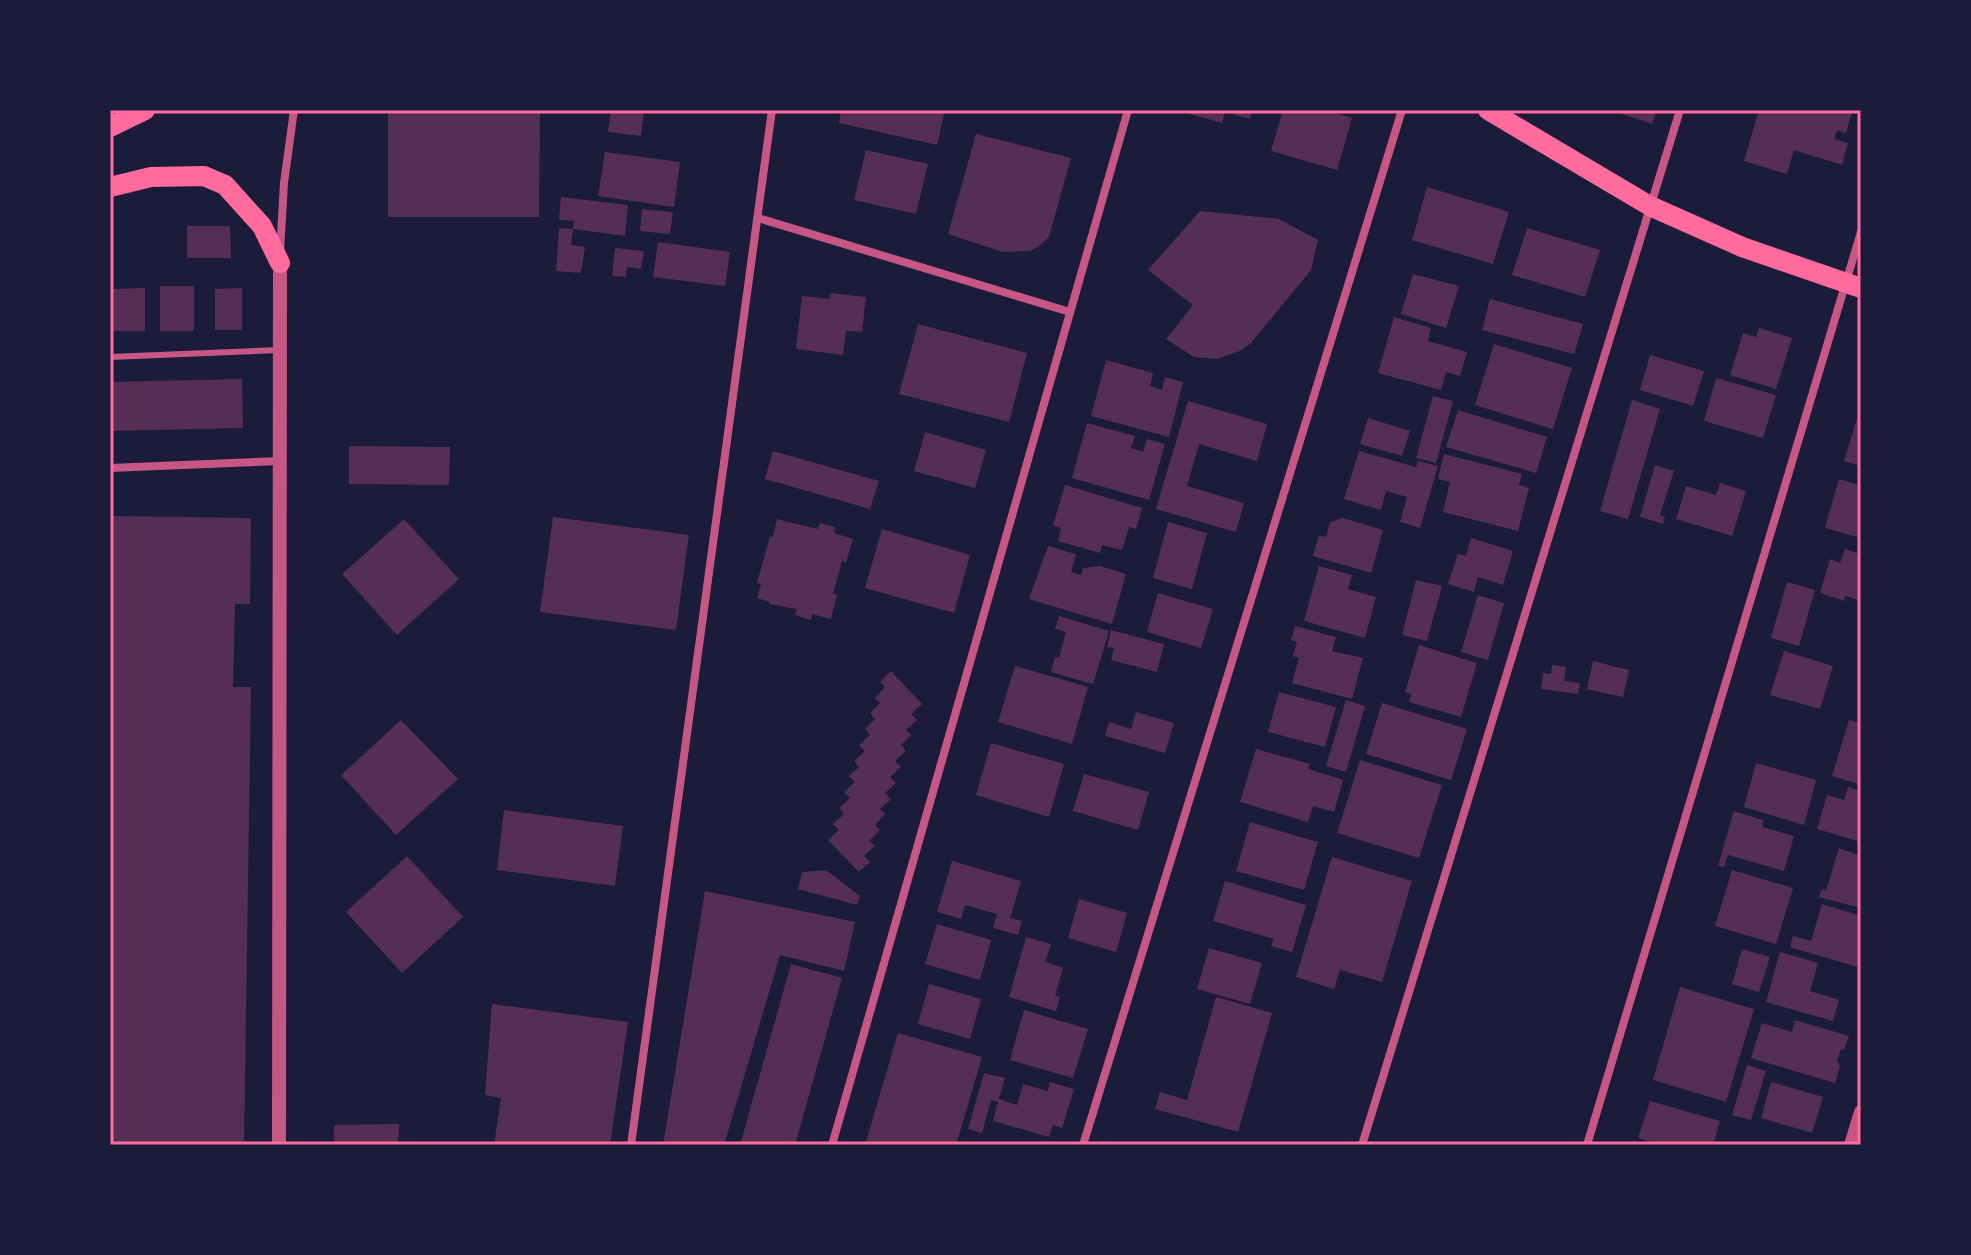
<svg xmlns="http://www.w3.org/2000/svg" width="1971" height="1255" viewBox="0 0 1971 1255" font-family="'PT Sans Narrow',sans-serif">
	<style>
		.building { fill: #542f53 }
		.lines { fill: none; stroke-linecap: round; stroke-linejoin: round }
		.service { stroke: #c65784; stroke-width: 6 }
		.minor { stroke: #c65784; stroke-width: 8 }
		.tertiary { stroke: #c65784; stroke-width: 14 }
		.primary { stroke: #ff6b9d; stroke-width: 20 }
		.neatline { fill: none; stroke: #ff6b9d; stroke-width: 3 }
	</style>
	<rect width="100%" height="100%" fill="#1b1b3a"/>
	<path class="building" d="M388 110H540L539 217H388Z
		M611 110 644 111 641 136 608 132Z
		M841 110H945L937 145 839 123Z
		M1191 110H1252L1250 119 1225 112 1222 123 1190 114Z
		M1283 110H1324L1352 118 1337 170 1271 151Z
		M1610 110H1657L1652 124Z
		M1759 110H1853L1846 133 1837 130 1834 139 1848 143 1842 165 1794 150 1787 174 1744 161Z
		M976 134 1071 158 1049 237 1040 245 1030 251 1003 252 948 234Z
		M866 150 928 164 916 214 854 200Z
		M605 152 680 162 674 207 598 196Z
		M1427 187 1509 212 1493 264 1412 240Z
		M561 197 628 205 625 236 573 229 574 221 559 220Z
		M642 209 673 212 670 234 640 231Z
		M1200 211 1279 219 1318 240 1311 270 1250 344 1240 351 1217 359 1194 357 1166 339 1193 305 1148 270Z
		M187 226H230L231 258H187Z
		M559 228 573 229 571 245 585 247 581 273 556 271Z
		M1527 228 1600 250 1585 297 1512 275Z
		M658 242 730 252 725 286 653 277Z
		M615 248 644 251 641 269 627 267 626 277 612 276Z
		M1413 274 1459 286 1446 328 1401 314Z
		M160 286H194V331H160Z
		M145 288V331H111V289Z
		M242 288V330H215V289Z
		M830 293 866 297 862 332 846 331 843 355 796 349 802 296 829 299Z
		M1490 299 1583 324 1574 354 1482 330Z
		M1394 317 1431 328 1428 341 1467 352 1460 376 1446 372 1441 390 1378 373Z
		M918 324 1027 353 1009 422 899 394Z
		M1759 328 1792 338 1776 389 1730 375 1743 333 1756 337Z
		M1494 344 1572 368 1553 429 1475 405Z
		M1650 355 1704 371 1693 406 1640 390Z
		M1106 360 1153 373 1150 386 1162 390 1165 377 1183 382 1169 437 1091 416Z
		M1716 378 1776 395 1763 438 1704 421Z
		M242 379 243 428 110 431V382Z
		M1433 396 1453 401 1436 463 1416 458Z
		M1632 400 1660 409 1628 519 1600 511Z
		M1188 401 1267 424 1257 461 1199 444 1187 486 1244 503 1236 532 1156 509Z
		M1458 410 1547 437 1536 473 1446 447Z
		M1858 415 1861 416V466L1844 461Z
		M1368 418 1410 431 1402 456 1360 444Z
		M1087 423 1135 436 1131 448 1143 452 1147 439 1165 444 1149 500 1072 478Z
		M925 432 986 450 975 488 914 471Z
		M349 446 450 447 449 485 349 484Z
		M773 451 879 481 870 509 765 479Z
		M1359 451 1416 467 1418 461 1438 466 1420 528 1400 522 1407 497 1386 491 1381 510 1344 499Z
		M1444 454 1522 474 1519 485 1529 488 1518 531 1443 512 1450 482 1438 479Z
		M1655 465 1674 471 1660 515 1665 517 1663 524 1640 517Z
		M1839 479 1861 486V538L1825 528Z
		M1720 483 1746 491 1732 536 1676 519 1686 486 1716 495Z
		M1065 485 1142 508 1136 529 1129 527 1122 550 1102 545 1100 553 1058 541 1061 528 1053 525Z
		M110 516 251 518 250 604H235L233 687H251L244 1145H110Z
		M553 517 689 535 676 630 540 612Z
		M1343 518 1383 530 1371 573 1313 556 1319 535 1326 537 1330 522Z
		M404 519 459 579 397 635 342 574Z
		M777 519 818 529 820 523 835 527 834 533 853 539 846 562 842 561 833 594 837 595 831 619 812 614 811 620 795 615 797 609 769 604 770 602 757 598 761 584 757 583 770 536 773 537Z
		M1168 522 1207 533 1192 589 1153 578Z
		M882 529 970 555 954 613 865 588Z
		M1471 538 1513 551 1503 585 1478 577 1474 592 1448 584 1458 554 1466 556Z
		M1048 546 1076 554 1071 572 1081 575 1083 568 1100 566 1126 574 1112 624 1029 599Z
		M1845 549 1861 554V601L1845 596 1844 601 1820 593 1830 559 1840 563Z
		M1319 566 1352 575 1348 589 1376 597 1365 638 1304 621Z
		M1416 580 1442 586 1427 641 1402 635Z
		M1787 582 1815 590 1799 646 1771 638Z
		M1158 593 1213 609 1201 648 1147 632Z
		M1478 595 1504 603 1488 660 1461 652Z
		M1059 616 1109 631 1093 684 1051 672 1055 657 1059 658 1066 632 1055 629Z
		M1295 626 1336 637 1332 651 1363 658 1352 699 1292 683 1299 658 1293 656 1297 642 1291 640Z
		M1111 630 1164 644 1157 672 1111 660 1114 648 1107 647Z
		M1419 645 1477 663 1461 717 1409 702 1411 694 1405 692Z
		M1784 651 1833 666 1820 709 1770 695Z
		M1593 661 1629 670 1623 697 1587 689Z
		M1552 665 1566 667 1564 681 1580 683 1578 694 1541 689 1543 673 1551 674Z
		M1015 666 1088 687 1072 744 998 722Z
		M891 671 922 704 911 714 917 720 906 730 911 735 901 745 906 751 895 761 901 767 890 777 896 783 885 793 891 799 880 809 885 814 875 825 880 830 869 841 875 846 864 856 870 862 859 872 828 840 839 830 833 824 844 814 839 808 850 798 844 792 855 782 849 776 859 767 854 761 865 751 859 745 870 735 865 729 875 719 870 713 880 703 875 698 885 687 880 682Z
		M1279 692 1336 707 1325 747 1268 732Z
		M1346 700 1365 706 1346 772 1326 766Z
		M1382 703 1467 729 1451 780 1366 754Z
		M1136 712 1174 723 1165 753 1105 736 1109 722 1131 729Z
		M401 720 458 779 396 835 341 775Z
		M1849 720 1861 723 1859 784 1832 776Z
		M991 743 1064 764 1049 817 976 795Z
		M1256 749 1310 764 1308 769 1343 780 1334 812 1313 806 1308 822 1240 802Z
		M1360 760 1442 785 1419 858 1337 833Z
		M1756 763 1816 780 1804 825 1744 807Z
		M1084 774 1149 792 1138 830 1073 811Z
		M1848 787 1861 791V842L1817 829 1827 795 1844 800Z
		M504 810 623 826 615 886 497 870Z
		M1734 811 1763 820 1762 827 1794 836 1784 871 1728 855 1724 867 1718 866Z
		M1250 822 1318 842 1304 890 1236 871Z
		M1839 848 1861 856V908L1819 897 1822 889 1826 891Z
		M407 856 463 917 402 973 346 912Z
		M1332 857 1412 881 1382 982 1340 970 1334 989 1296 977Z
		M952 861 1021 881 1010 918 1022 921 1018 935 993 928 997 914 965 905 961 919 937 912Z
		M826 870 860 896 857 905 798 889 802 872Z
		M1732 870 1793 888 1776 944 1715 926Z
		M1225 881 1306 905 1292 952 1271 946 1274 939 1213 921Z
		M705 891 855 922 844 971 780 955 724 1145H663Z
		M1079 899 1127 913 1116 952 1068 938Z
		M1822 904 1861 916V954L1857 967 1790 947 1793 936 1811 941Z
		M937 924 991 940 980 980 925 964Z
		M1026 937 1051 944 1045 962 1063 968 1055 996 1060 997 1056 1011 1009 997Z
		M1209 948 1262 963 1250 1004 1197 989Z
		M1742 949 1770 957 1759 992 1732 984Z
		M1780 952 1818 963 1810 991 1839 1000 1833 1021 1766 1002Z
		M791 964 842 978 795 1145H740Z
		M929 984 981 999 970 1039 918 1024Z
		M1680 987 1754 1009 1726 1102 1653 1080Z
		M1216 997 1272 1013 1238 1132 1155 1109 1160 1092 1187 1100Z
		M492 1004 628 1022 610 1145H494L501 1098 485 1095Z
		M1024 1010 1088 1029 1073 1078 1010 1060Z
		M1795 1020 1849 1036 1844 1050 1841 1049 1837 1061 1840 1066 1835 1083 1751 1058 1762 1023 1792 1032Z
		M898 1033 982 1057 956 1145H865Z
		M1747 1065 1766 1071 1751 1120 1732 1115Z
		M984 1073 1005 1078 999 1099 1017 1105 1023 1084 1048 1091 1050 1082 1074 1089 1062 1128 1053 1125 1049 1137 993 1121 998 1102 991 1100 982 1133 968 1129Z
		M1771 1082 1823 1097 1812 1133 1761 1118Z
		M1650 1101 1720 1121 1713 1145H1661L1638 1138Z
		M399 1124 398 1145H334V1125Z"/>
	<g class="lines">
		<path class="service" d="M110 357 280 350"/>
		<path class="minor" d="M758 218 1070 312
			M280 252 284 183 294 110
			M110 468 280 461
			M631 1145 772 110
			M832 1145 1128 110
			M1083 1145 1402 110
			M1362 1145 1680 110
			M1587 1145 1861 232"/>
		<path class="tertiary" d="M279 1145 280 263
			M1851 1145 1861 1112"/>
		<path class="primary" d="M1488 110 1650 206 1742 247 1861 288
			M110 127 145 110
			M110 187 151 177 204 176 225 185 262 226 280 263"/>
	</g>
	<rect width="1971" height="1255" fill="none" stroke="#1b1b3a" stroke-width="224"/>
	<rect x="112" y="112" width="1747" height="1031" class="neatline"/>
</svg>
